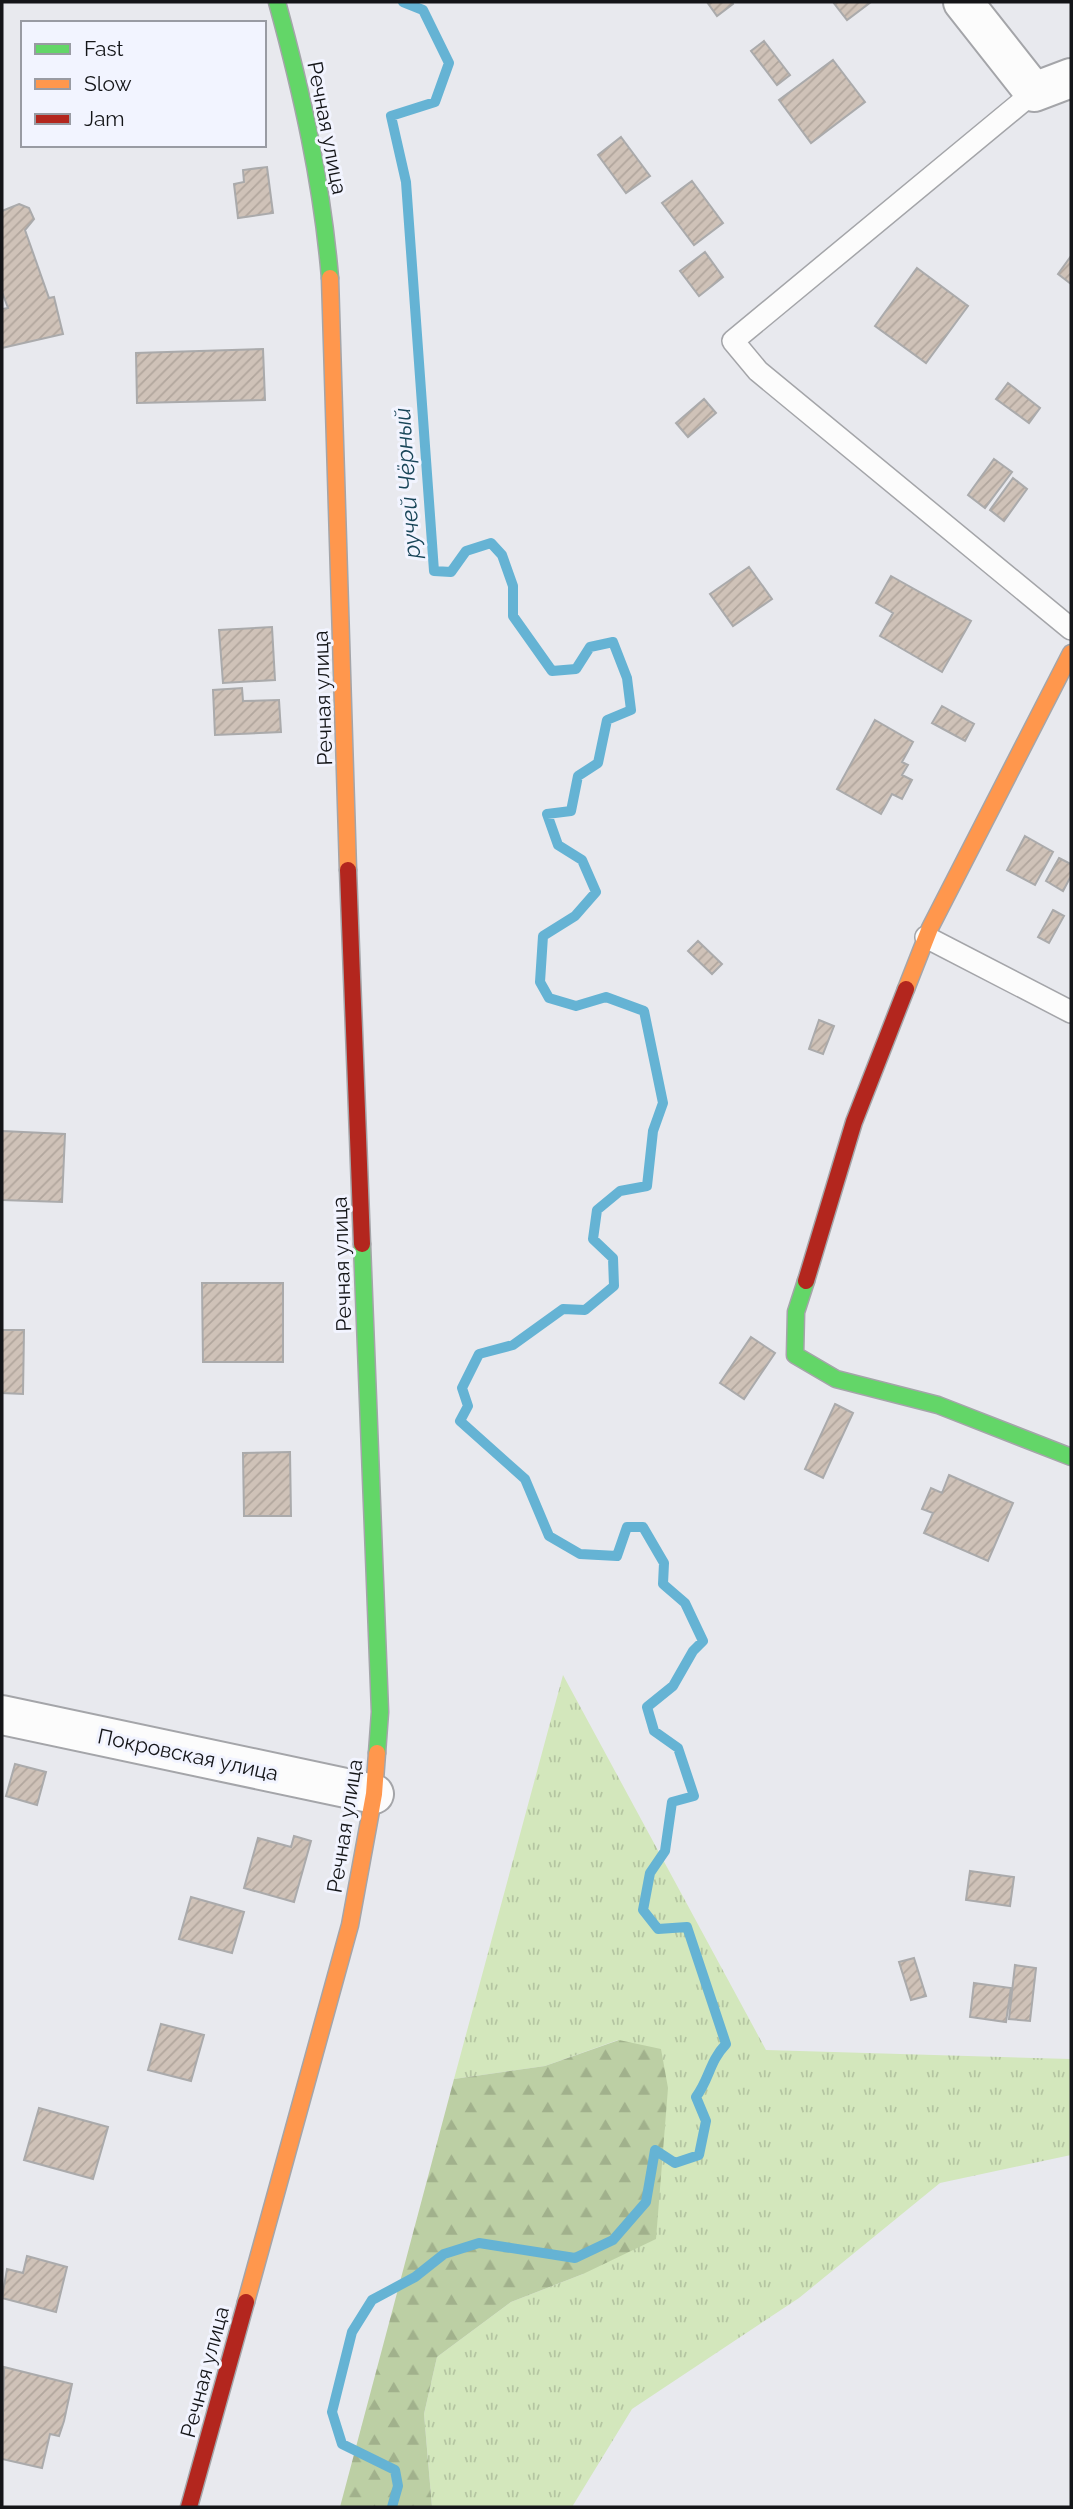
<svg xmlns="http://www.w3.org/2000/svg" width="1073" height="2509" viewBox="0 0 1073 2509" font-family="Raleway,sans-serif">
	<style>
		.grass { fill: url(#grass-tufts) }
		.forest { fill: url(#forest-firs) }
		.lines { fill: none; stroke-linecap: round; stroke-linejoin: round }
		.stream { stroke: #65b3d4; stroke-width: 10 }
		.building { fill: url(#building-hatch); stroke: #aaaaab; stroke-width: 2 }
		.lane-casing { stroke: #a4a5a9; stroke-width: 24 }
		.street-casing { stroke: #a4a5a9; stroke-width: 42 }
		.fast-casing { stroke: #a4a5a9; stroke-width: 19 }
		.slow-casing { stroke: #a4a5a9; stroke-width: 19 }
		.jam-casing { stroke: #a4a5a9; stroke-width: 19 }
		.lane { stroke: #fcfcfc; stroke-width: 21 }
		.street { stroke: #fcfcfc; stroke-width: 38 }
		.fast { stroke: #63d668; stroke-width: 16 }
		.slow { stroke: #ff974d; stroke-width: 16 }
		.jam { stroke: #b3261e; stroke-width: 16 }
		.labels { text-anchor: middle; stroke-width: 6; stroke-linejoin: round; paint-order: stroke }
		.street-label { font-size: 21px; fill: #141518; stroke: #f2f4ff }
		.water-label { font-size: 23px; font-style: italic; fill: #184558; stroke: #f2f4ff }
	</style>
	<defs>
		<pattern id="grass-tufts" width="24" height="20" patternUnits="userSpaceOnUse" patternTransform="scale(1.75)"><rect width="24" height="20" fill="#d3e7bc"/><path d="M3 7l-1-3M5 7V3M7 7l1-3M15 17l-1-3M17 17v-4M19 17l1-3" fill="none" stroke="#b4c5a1"/></pattern>
		<pattern id="forest-firs" width="22" height="20" patternUnits="userSpaceOnUse" patternTransform="scale(1.75)"><rect width="22" height="20" fill="#bccfa4"/><path d="M5 1l3.5 6h-7zM16 11l3.5 6h-7z" fill="#a1b18c"/></pattern>
		<pattern id="building-hatch" width="6" height="6" patternUnits="userSpaceOnUse" patternTransform="scale(1.75)"><rect width="6" height="6" fill="#cfc2b8"/><path d="M-1 1l2-2M0 6l6-6M5 7l2-2" fill="none" stroke="#b1a69d"/></pattern>
	</defs>
	<rect width="100%" height="100%" fill="#e8e9ee"/>
	<path class="grass" d="M563 1675 766 2050 1071 2059V2155L940 2183 799 2298 632 2409 572 2507H432L424 2414 437 2357 511 2302 583 2274 618 2040 545 2066 454 2079Z"/>
	<path class="forest" d="M619 2040 661 2049 668 2088 656 2239 583 2274 511 2302 437 2357 424 2414 432 2507H340L454 2079 545 2066Z"/>
	<g class="lines">
		<path class="stream" d="M392 2507 398 2486 395 2470 342 2444 332 2412 352 2332 372 2300 415 2277 444 2254 479 2243 575 2258 613 2240 646 2202 655 2150 675 2163 699 2155 706 2121 696 2097C710 2078 709 2062 726 2044L687 1927 658 1929 643 1910 650 1873 665 1851 672 1802 694 1796 678 1748 654 1731 647 1707 673 1686 693 1651 703 1641 685 1603 663 1584 664 1563 643 1527H627L617 1556 580 1554 549 1536 525 1479 460 1421 468 1406 462 1388 479 1354 513 1345 563 1309 585 1310 614 1286 613 1258 593 1239 597 1210 620 1191 647 1186 653 1131 663 1103 644 1011 606 997 576 1006 549 998 540 982 543 936 575 916 596 892 582 860 558 845 547 814 571 811 578 776 598 763 607 720 631 710 627 678 613 642 590 647 576 669 552 671 513 616V586L502 555 491 543 466 551 451 572 434 571 406 182 391 116 435 102 449 63 423 10 403 2"/>
	</g>
	<path class="building" d="M707 2H732L733 4 717 16Z
		M833 2H871L847 20Z
		M764 41 790 75 777 85 751 51Z
		M833 60 865 102 811 143 779 100Z
		M621 137 650 176 626 193 598 155Z
		M267 167 273 213 238 218 234 184 244 182 243 170Z
		M692 181 723 223 694 245 662 203Z
		M19 204 29 208 34 219 25 230 49 298 54 297 63 334 2 348V309L8 308 2 292V211Z
		M705 252 723 277 699 296 680 271Z
		M1071 256V284L1058 274Z
		M917 268 968 306 926 363 875 326Z
		M263 349 265 400 137 403 136 353Z
		M1008 383 1040 408 1029 423 996 399Z
		M704 399 716 413 688 437 676 423Z
		M994 459 1012 472 985 508 968 495Z
		M1013 478 1027 489 1004 521 990 510Z
		M749 567 772 599 733 626 710 594Z
		M891 576 971 621 942 672 880 636 893 613 876 603Z
		M272 627 275 680 223 683 219 630Z
		M242 688 243 701 279 700 281 732 215 735 213 690Z
		M942 706 974 724 965 741 932 723Z
		M875 720 913 742 902 762 908 765 902 775 912 780 902 799 892 794 881 814 837 789Z
		M1025 836 1053 852 1035 885 1007 870Z
		M1059 858 1071 864V876L1063 891 1046 881Z
		M1053 910 1064 916 1049 943 1038 937Z
		M698 941 722 964 712 974 688 951Z
		M819 1020 834 1026 823 1054 809 1049Z
		M2 1131 65 1134 62 1202 2 1200Z
		M202 1283H283V1362H203Z
		M2 1330H24L23 1394 2 1393Z
		M751 1337 775 1353 744 1399 720 1383Z
		M835 1404 853 1413 823 1478 805 1469Z
		M290 1452 291 1516H244L243 1453Z
		M949 1475 1013 1503 988 1561 924 1533 933 1513 922 1509 931 1488 942 1493Z
		M15 1764 46 1772 37 1805 6 1796Z
		M294 1836 311 1841 294 1902 244 1888 258 1838 291 1847Z
		M970 1871 1014 1877 1010 1906 966 1900Z
		M191 1897 244 1912 232 1953 179 1939Z
		M914 1958 926 1996 911 2000 899 1962Z
		M1015 1965 1036 1968 1030 2021 1009 2019Z
		M974 1983 1011 1988 1006 2022 970 2017Z
		M161 2024 204 2035 191 2081 148 2070Z
		M39 2108 108 2127 93 2179 24 2160Z
		M27 2256 67 2267 56 2312 2 2298 7 2269 23 2273Z
		M4 2367 72 2384 64 2421 59 2436 50 2434 42 2468 2 2459Z"/>
	<g class="lines">
		<defs>
			<path id="lane" d="M1034 92 733 341 758 371 1071 629
				M926 937 1071 1012"/>
			<path id="street" d="M963 2 1034 92 1071 78
				M2 1715 374 1794"/>
			<path id="fast" d="M277 2C302 93 322 183 330 278
				M362 1244 380 1712 377 1753
				M806 1281 796 1312 795 1355 836 1379 938 1405 1071 1457"/>
			<path id="slow" d="M330 278 348 870
				M906 989 930 928 1071 653
				M246 2302 350 1925 374 1794 377 1753"/>
			<path id="jam" d="M348 870 362 1244
				M806 1281 854 1122 906 989
				M189 2507 246 2302"/>
		</defs>
		<use href="#lane" class="lane-casing"/>
		<use href="#street" class="street-casing"/>
		<use href="#fast" class="fast-casing"/>
		<use href="#slow" class="slow-casing"/>
		<use href="#jam" class="jam-casing"/>
		<use href="#lane" class="lane"/>
		<use href="#street" class="street"/>
		<use href="#fast" class="fast"/>
		<use href="#slow" class="slow"/>
		<use href="#jam" class="jam"/>
	</g>
	<g class="labels">
		<g class="street-label">
			<text transform="translate(327 128) rotate(79)" y="7">Речная улица</text>
			<text transform="translate(323 698) rotate(-92)" y="7">Речная улица</text>
			<text transform="translate(342 1264) rotate(-92)" y="7">Речная улица</text>
			<text transform="translate(188 1755) rotate(12)" y="7">Покровская улица</text>
			<text transform="translate(345 1826) rotate(-81)" y="7">Речная улица</text>
			<text transform="translate(205 2372) rotate(-75)" y="7">Речная улица</text>
		</g>
		<g class="water-label">
			<text transform="translate(407 483) rotate(-94)" y="8">ручей Чёрный</text>
		</g>
	</g>
	<rect width="1073" height="2509" fill="none" stroke="#141518" stroke-width="7"/>
	<rect x="21" y="21" width="245" height="126" fill="#f2f4ff" stroke="#999ba3" stroke-width="2"/>
	<rect x="35" y="44" width="35" height="10" fill="#63d668" stroke="#999ba3" stroke-width="2"/>
	<text x="84" y="56" font-size="21" fill="#141518">Fast</text>
	<rect x="35" y="79" width="35" height="10" fill="#ff974d" stroke="#999ba3" stroke-width="2"/>
	<text x="84" y="91" font-size="21" fill="#141518">Slow</text>
	<rect x="35" y="114" width="35" height="10" fill="#b3261e" stroke="#999ba3" stroke-width="2"/>
	<text x="84" y="126" font-size="21" fill="#141518">Jam</text>
</svg>
